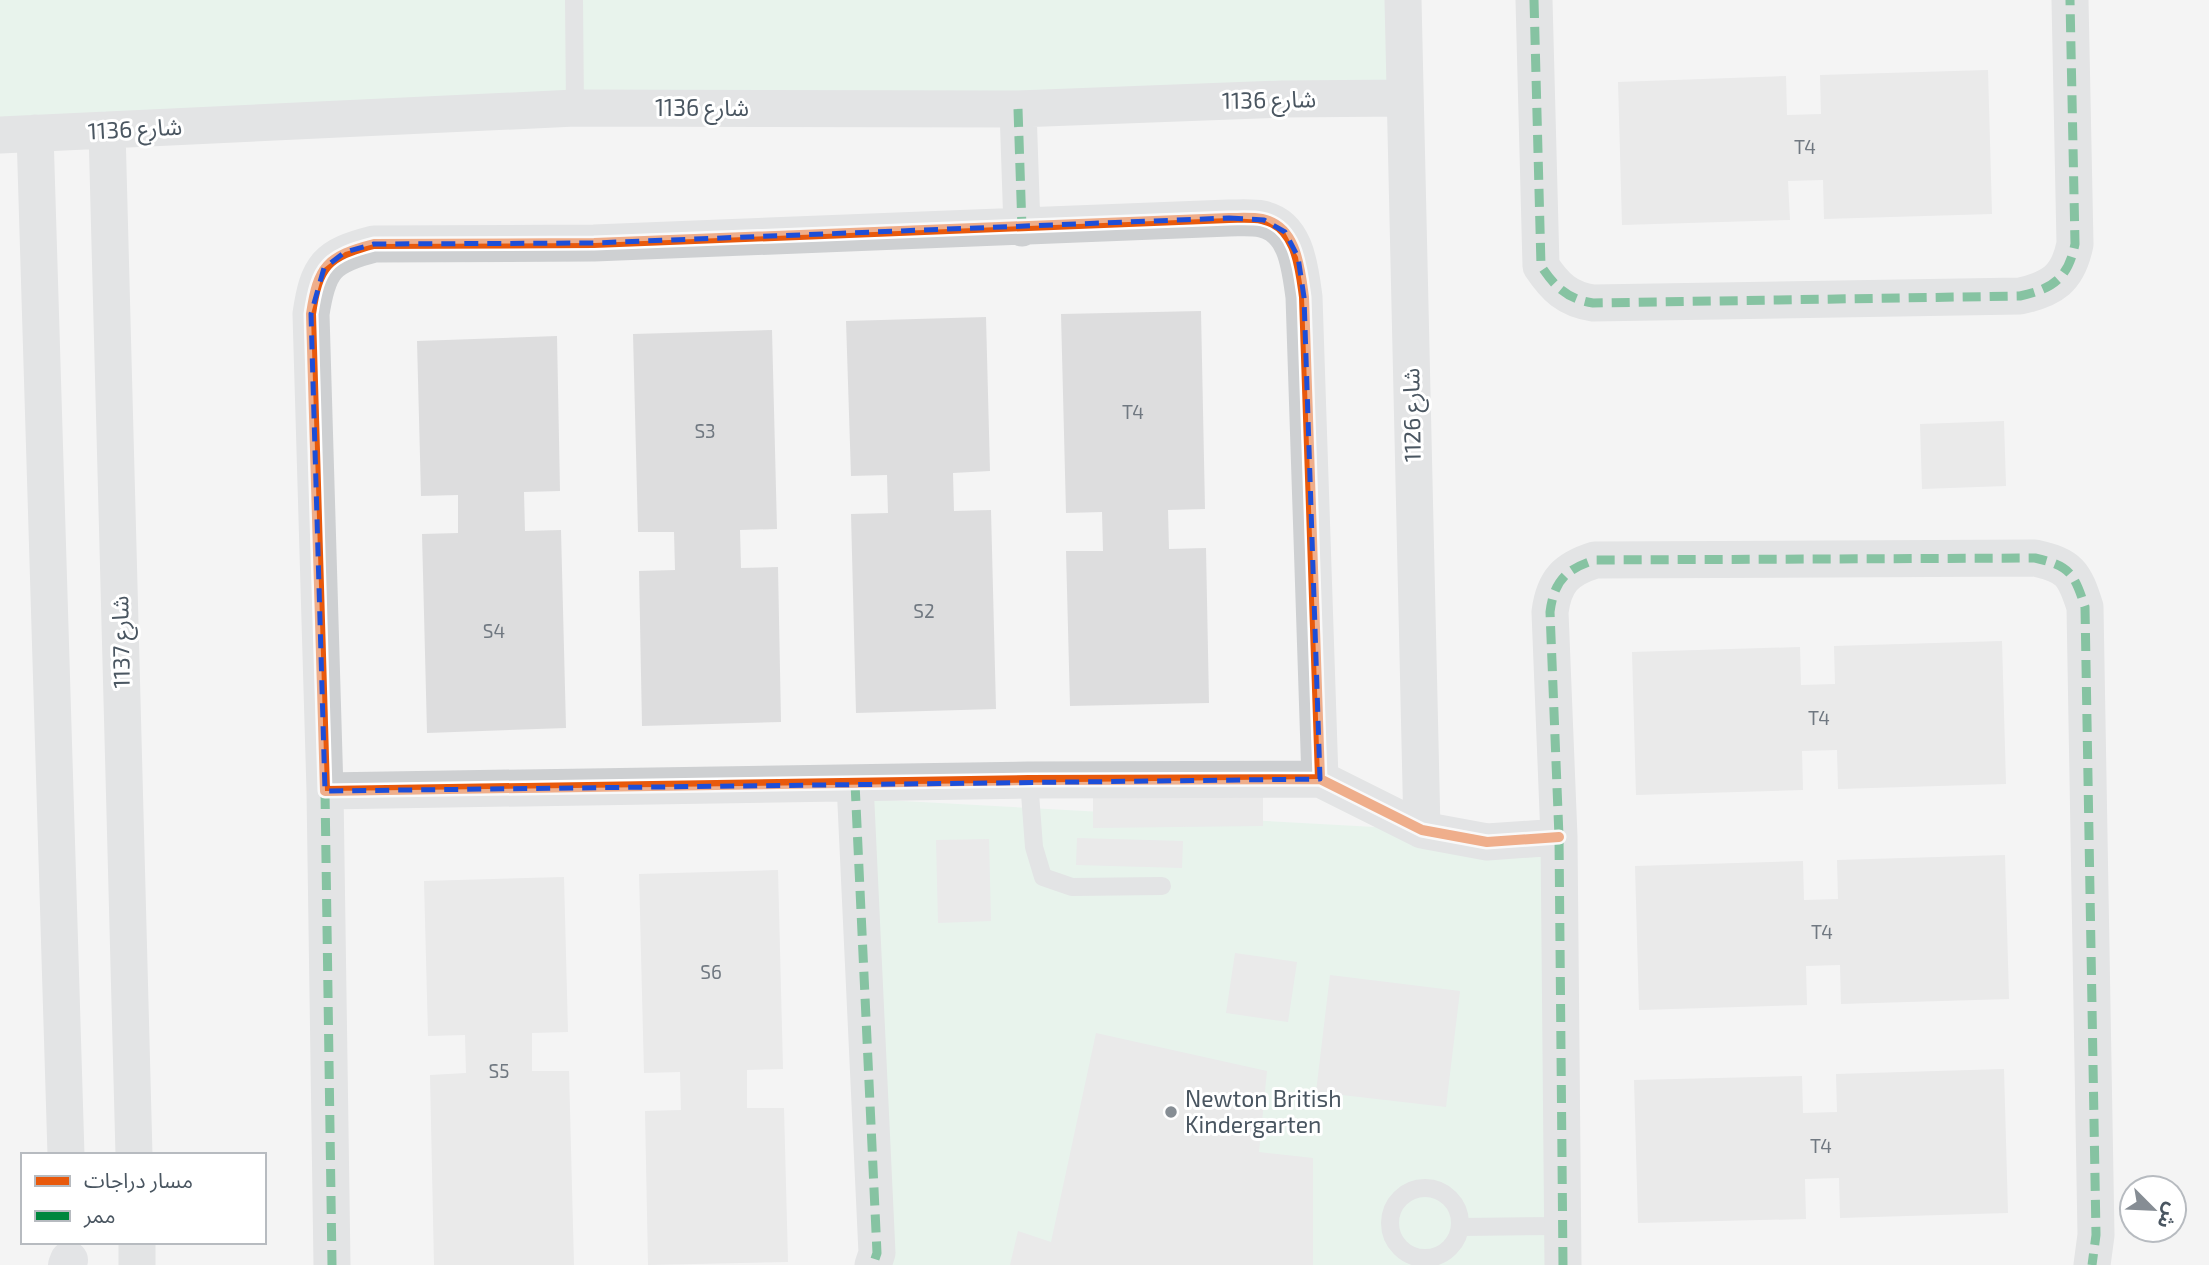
<svg xmlns="http://www.w3.org/2000/svg" width="2209" height="1265" viewBox="0 0 2209 1265" font-family="'Exo 2','Noto Sans Arabic',sans-serif">
	<style>
		.green { fill: #d9f2e3 }
		.building { fill: #ddddde }
		.lines { fill: none; stroke-linecap: round; stroke-linejoin: round }
		.lane { stroke: #ced0d2; stroke-width: 18 }
		.street { stroke: #ced0d2; stroke-width: 37 }
		.secondary { stroke: #ced0d4; stroke-width: 38 }
		.quiet { stroke: #00873e; stroke-width: 9; stroke-dasharray: 18 9; stroke-linecap: butt }
		.cycleway-casing { stroke: #fff; stroke-width: 15 }
		.cycleway { stroke: #e8590c; stroke-width: 10 }
		.marked { fill: none; stroke: #1d4ed8; stroke-width: 5; stroke-dasharray: 14 9; stroke-linejoin: round }
		.poi-dot { fill: #868d94; stroke: #fff; stroke-width: 2.5 }
		.labels { text-anchor: middle; stroke-width: 6; stroke-linejoin: round; paint-order: stroke }
		.number-label { font-size: 19px; fill: #707881 }
		.street-label { font-size: 23px; fill: #4a5661; stroke: #fff }
		.poi-label { font-size: 23px; fill: #4a5661; stroke: #fff; text-anchor: start }
	</style>
	<rect width="100%" height="100%" fill="#f4f4f4"/>
	<path class="green" d="M0 0H1399L1404 98 0 139Z
		M866 799 1559 837 1571 1265H868Z"/>
	<path class="building" d="M1988 70 1992 214 1824 219 1823 180 1788 181 1790 220 1622 225 1618 82 1786 76 1787 115 1821 114 1820 75Z
		M1201 311 1205 509 1168 510 1169 549 1206 548 1209 703 1070 706 1066 551H1103L1102 512 1066 513 1061 314Z
		M986 317 990 471 953 473 954 511 991 510 996 709 856 713 851 514 888 513 887 475 851 476 846 321Z
		M772 330 777 529 740 530 741 568 778 567 781 722 642 726 639 571 675 570 674 532H638L633 334Z
		M557 336 560 491 524 492 525 531 561 530 566 728 427 733 422 534 458 533V495L421 496 417 341Z
		M2004 421 2006 486 1922 489 1920 424Z
		M2002 641 2006 784 1838 789 1837 750 1802 751 1803 790 1636 795 1632 652 1800 647 1801 685 1835 684 1834 646Z
		M1263 791V826L1093 828V793Z
		M1077 838 1183 841 1182 868 1076 865Z
		M989 839 991 921 938 923 936 840Z
		M2005 855 2009 999 1841 1004 1840 965 1806 966 1807 1005 1639 1010 1635 866 1803 861 1804 900 1838 899 1837 860Z
		M778 870 783 1069 747 1070V1108H784L788 1262 648 1265 645 1111 681 1110 680 1072 644 1073 639 874Z
		M564 877 568 1032 532 1033V1071H569L574 1265H434L430 1075 466 1073 465 1035 428 1036 424 881Z
		M1235 953 1297 962 1288 1022 1226 1013Z
		M1330 975 1460 991 1446 1107 1316 1092Z
		M1096 1033 1267 1071 1259 1152 1313 1158V1265H1010L1018 1231 1051 1242Z
		M2004 1069 2008 1213 1840 1218 1839 1178 1805 1179 1806 1219 1638 1223 1634 1080 1802 1076 1803 1113 1837 1112 1836 1074Z"/>
	<g class="lines">
		<path class="lane" d="M574 0 575 108
			M1029 780 1034 847 1043 877 1072 887 1162 886
			M1390 1223a35 35 0 1 1 70 0a35 35 0 1 1-70 0Z
			M1460 1227 1562 1226"/>
		<path class="street" d="M1403 0 1422 830
			M1534 0 1541 266C1555 287 1567 299 1593 303L2020 296C2052 289 2068 279 2075 244L2070 0
			M1018 109 1022 228
			M107 130 134 1155
			M35 133 66 1155
			M0 135 575 108 1018 109 1282 99 1404 98
			M1320 779 1304 297C1300 269 1297 226 1262 219 1252 217 1240 218 1229 218L594 243 374 244C327 256 318 266 311 314L325 791 1029 780 1320 779 1422 830 1487 842 1559 837
			M855 783 877 1253 873 1265
			M325 791 332 1265
			M137 1242V1265
			M1563 1265 1559 837 1550 612C1554 581 1566 569 1595 560L2035 558C2070 566 2074 573 2085 607L2096 1235 2092 1265"/>
		<path class="secondary" d="M67 1265 69 1260"/>
		<path class="quiet" d="M1534 0 1541 266C1555 287 1567 299 1593 303L2020 296C2052 289 2068 279 2075 244L2070 0
			M1018 109 1022 228
			M855 783 877 1253 873 1265
			M325 791 332 1265
			M1563 1265 1559 837 1550 612C1554 581 1566 569 1595 560L2035 558C2070 566 2074 573 2085 607L2096 1235 2092 1265"/>
		<defs>
			<path id="cycleway" d="M1320 779 1304 297C1300 269 1297 226 1262 219 1252 217 1240 218 1229 218L594 243 374 244C327 256 318 266 311 314L325 791 1029 780 1320 779 1422 830 1487 842 1559 837"/>
		</defs>
		<use href="#cycleway" class="cycleway-casing"/>
		<use href="#cycleway" class="cycleway"/>
	</g>
	<path d="M0 0H2209V1265H0ZM1229 218 1264 220 1285 232 1298 257 1304 297 1320 779 325 791 311 314 324 268 345 252 374 244 594 243Z" fill="#f4f4f4" fill-opacity=".55" fill-rule="evenodd"/>
	<path class="marked" d="M1229 218 1264 220 1285 232 1298 257 1304 297 1320 779 325 791 311 314 324 268 345 252 374 244 594 243Z"/>
	<circle class="poi-dot" cx="1171" cy="1112" r="7"/>
	<g class="labels">
		<g class="number-label">
			<text x="1805" y="154">T4</text>
			<text x="1133" y="419">T4</text>
			<text x="705" y="438">S3</text>
			<text x="924" y="618">S2</text>
			<text x="494" y="638">S4</text>
			<text x="1819" y="725">T4</text>
			<text x="1822" y="939">T4</text>
			<text x="711" y="979">S6</text>
			<text x="499" y="1078">S5</text>
			<text x="1821" y="1153">T4</text>
		</g>
		<g class="street-label">
			<text transform="translate(1269 100) rotate(-1)" y="8">شارع 1136</text>
			<text x="702" y="116">شارع 1136</text>
			<text transform="translate(135 129) rotate(-3)" y="8">شارع 1136</text>
			<text transform="translate(1412 415) rotate(-91)" y="8">شارع 1126</text>
			<text transform="translate(121 642) rotate(-91)" y="8">شارع 1137</text>
		</g>
		<g class="poi-label">
			<text x="1185" y="1107">Newton British<tspan x="1185" dy="26">Kindergarten</tspan></text>
		</g>
	</g>
	<rect x="21" y="1153" width="245" height="91" fill="#ffffff" stroke="#b7bbc0" stroke-width="2"/>
	<rect x="35" y="1176" width="35" height="10" fill="#e8590c" stroke="#b7bbc0" stroke-width="2"/>
	<text x="84" y="1188" font-size="21" fill="#4a5661">مسار دراجات</text>
	<rect x="35" y="1211" width="35" height="10" fill="#00873e" stroke="#b7bbc0" stroke-width="2"/>
	<text x="84" y="1223" font-size="21" fill="#4a5661">ممر</text>
	<g transform="translate(2153 1209) rotate(114)"><circle r="33" fill="#ffffff" stroke="#b7bbc0" stroke-width="2"/>
	<path d="M0-5L12 26L0 18L-12 26Z" fill="#868d94"/>
	<text y="-10" font-size="19" font-weight="bold" text-anchor="middle" fill="#4a5661">ش</text>
	</g>
</svg>
